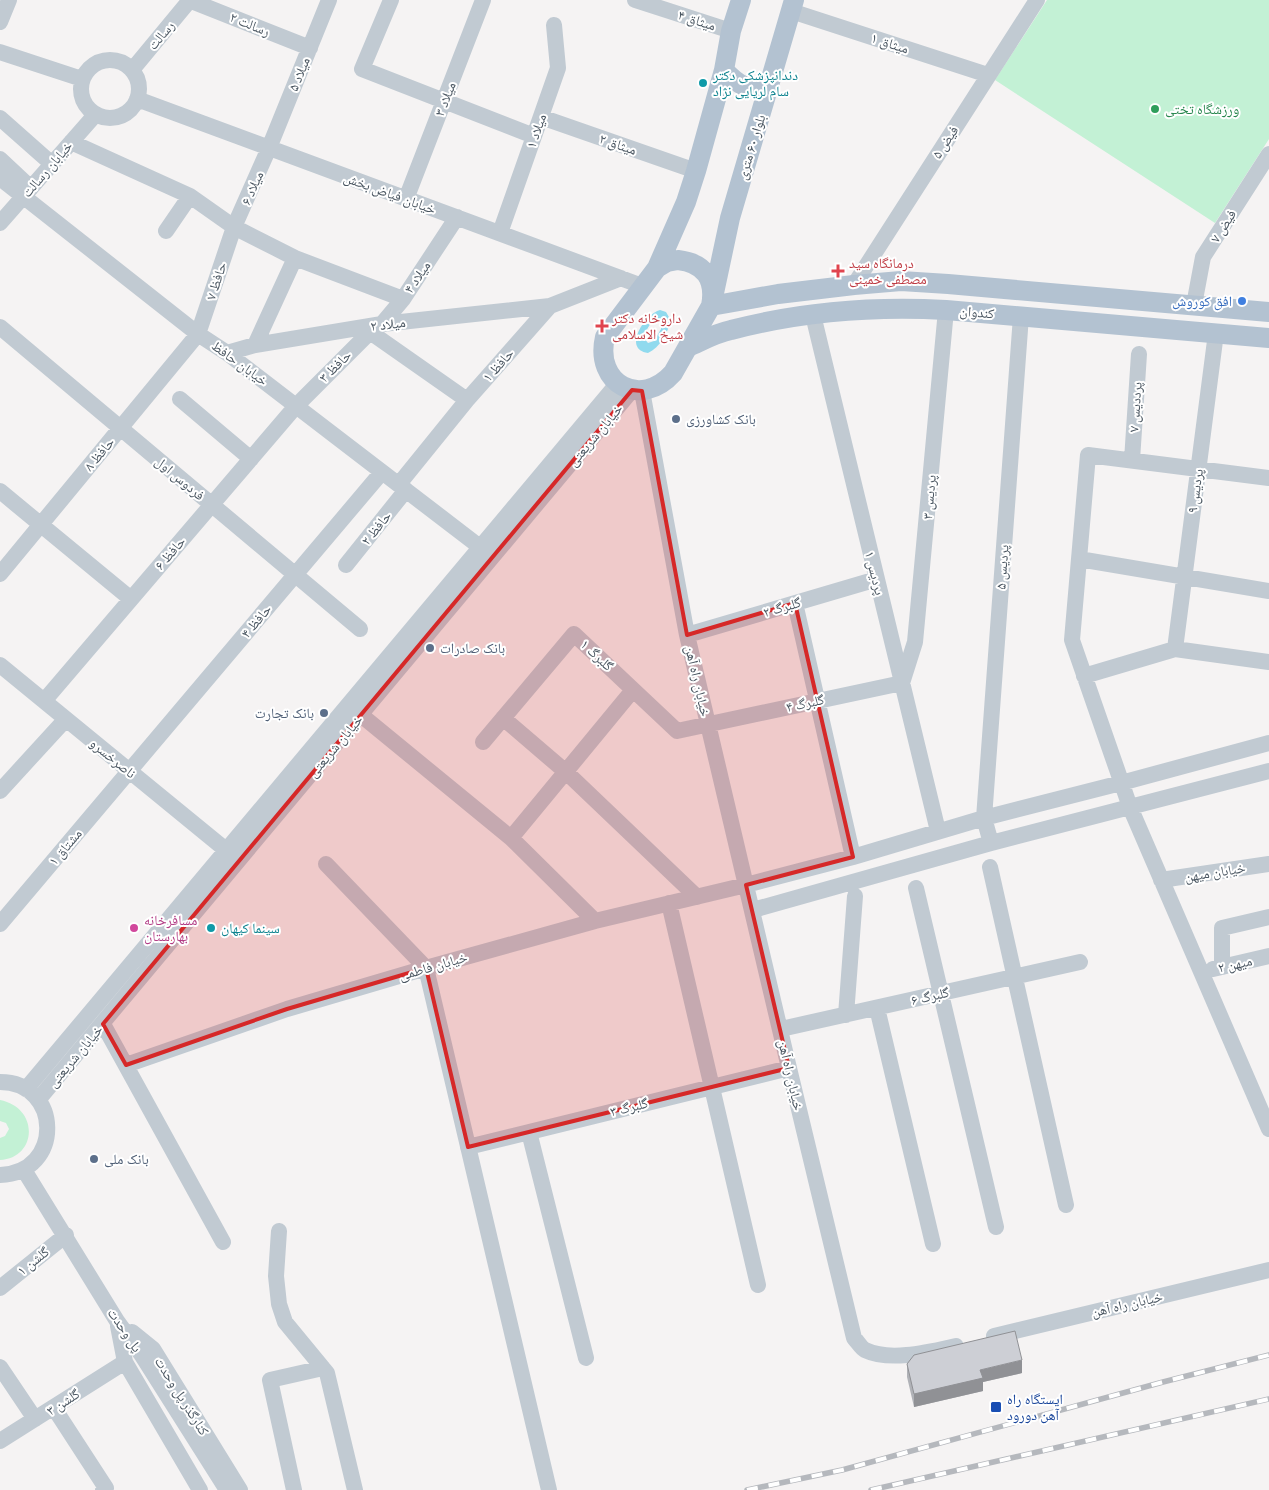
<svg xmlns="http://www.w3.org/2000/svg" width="1269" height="1490" viewBox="0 0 1269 1490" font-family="Ubuntu,'Noto Naskh Arabic',sans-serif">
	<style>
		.green { fill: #c3f1d5 }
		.water { fill: #90daee; fill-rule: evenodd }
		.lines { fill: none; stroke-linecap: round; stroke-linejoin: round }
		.minor { stroke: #c1cad2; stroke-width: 16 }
		.major { stroke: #b3c2d1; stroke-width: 20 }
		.rail-casing { stroke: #b5b8bd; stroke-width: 5.5 }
		.rail { stroke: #fff; stroke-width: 4; stroke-dasharray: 11; stroke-linecap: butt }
		.wall { fill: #b0b2b7 }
		.shaded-wall { fill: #909195 }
		.building { fill: #cdcfd5; stroke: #909195 }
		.marked { fill: #d62828; fill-opacity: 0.2; stroke: #d62828; stroke-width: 4; stroke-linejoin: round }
		.culture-dot { fill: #0f9aa8; stroke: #fff; stroke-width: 2 }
		.leisure-dot { fill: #2e9e5b; stroke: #fff; stroke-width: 2 }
		.health-dot { fill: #e0444e; stroke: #fff; stroke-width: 2 }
		.shop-dot { fill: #3f7fe0; stroke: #fff; stroke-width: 2 }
		.service-dot { fill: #5c6f8a; stroke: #fff; stroke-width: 2 }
		.hotel-dot { fill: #d1479c; stroke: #fff; stroke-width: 2 }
		.transit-dot { fill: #1a4fb4; stroke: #fff; stroke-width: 2 }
		.labels { text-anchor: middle; stroke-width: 4; stroke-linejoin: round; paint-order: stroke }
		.street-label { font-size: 14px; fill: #4a5661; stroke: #fff }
		.culture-label { font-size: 14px; fill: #0d838f; stroke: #fff; text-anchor: start }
		.leisure-label { font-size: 14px; fill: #27864d; stroke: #fff; text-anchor: start }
		.health-label { font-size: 14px; fill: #be3a42; stroke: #fff; text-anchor: start }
		.shop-label { font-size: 14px; fill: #366cbe; stroke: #fff; text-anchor: end }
		.service-label { font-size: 14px; fill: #4e5e75; stroke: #fff; text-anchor: start }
		.hotel-label { font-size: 14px; fill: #b23c85; stroke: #fff; text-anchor: start }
		.transit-label { font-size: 14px; fill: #164399; stroke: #fff; text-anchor: start }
	</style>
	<rect width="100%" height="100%" fill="#f5f3f3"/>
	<path class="green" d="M1047 0H1269V139L1215 223 995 80Z
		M0 1100C40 1108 37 1158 0 1160V1138L5 1136 9 1129 6 1123 0 1121Z"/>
	<path class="water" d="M660 310 666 312 670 319C669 333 660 347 648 353 622 349 645 314 660 310ZM657 320 661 323V329L654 341 648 343 644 338C646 331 649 322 657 320Z"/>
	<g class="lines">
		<path class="minor" d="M189 0 310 48
			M391 0 362 69 534 136
			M635 0 731 31
			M791 11 988 75
			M0 22 9 0
			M0 52 82 79
			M81 89a29 29 0 1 1 58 0a29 29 0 1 1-58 0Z
			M132 70 190 0
			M137 99 642 286
			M541 117 696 171
			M0 118 52 164
			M71 142 190 196 234 227 295 258 403 299
			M0 159 31 188
			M0 178 198 334 227 353 296 406 480 547
			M406 199 483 0
			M0 223 95 115
			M166 231 190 196
			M500 233 558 68 554 25
			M854 285 1037 0
			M1194 305 1203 257 1269 154
			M813 315 938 831
			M0 327 360 629
			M370 332 467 400
			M255 345 295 258
			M227 353 255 345 382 324 550 306
			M642 391 687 635 789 1068 854 1338C858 1342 861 1348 865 1350 890 1362 929 1352 956 1346
			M180 399 251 459
			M301 401 370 332 382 324 403 299 457 217
			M1132 460 1139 354
			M1269 478 1088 455 1072 640 1130 807 1269 1129
			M399 484 467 400 550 306 621 278
			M0 491 131 599
			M1079 559 1269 591
			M346 565 406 490
			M0 574 198 334 234 227 269 148 329 0
			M795 603 853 857
			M687 635 877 579
			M1175 649 1216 333
			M0 665 226 850
			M1084 676 1175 649 1269 662
			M44 701 296 406
			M361 715 511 838 595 921
			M503 718 566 772 697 897
			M483 742 574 634 677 731 902 683 915 642 946 310
			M0 791 66 719
			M511 838 633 690
			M991 843 984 818 1021 316
			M326 864 426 968 549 1490
			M990 867 1066 1205
			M1161 880 1269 864
			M916 888 996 1227
			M669 903 758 1285
			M753 910 991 843 1269 771
			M0 924 382 472
			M1222 967V928L1269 917
			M1213 969 1269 956
			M877 1008 933 1244
			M846 1015 855 896
			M103 1024 223 1242
			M781 1029 1080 962
			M126 1065 287 1009 426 968 595 921 746 885 853 857 984 818 1121 783 1269 743
			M0 1082C62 1082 64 1173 0 1175
			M26 1089 618 383
			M38 1100 632 390
			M529 1132 586 1358
			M468 1147 789 1068
			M24 1170 117 1321 141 1354 227 1490
			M279 1231 276 1276 279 1304 285 1322 327 1373 355 1490
			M0 1288 66 1235
			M118 1326 125 1362 200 1490
			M132 1332 153 1349 240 1490
			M994 1336 1269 1270
			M0 1367 35 1419
			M54 1408 106 1488 103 1490
			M0 1441 125 1362
			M294 1490 270 1380 323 1368"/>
		<path class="major" d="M724 70C739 86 746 89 768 89
			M678 260C705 263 716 280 711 306L673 373C641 409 594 384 605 337L657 268 667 262Z
			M657 268 686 202 696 171 724 70 731 31 741 0
			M714 293 730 218 794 0
			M711 306 778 294 854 285 901 281 948 284 1269 312
			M688 347C702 341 716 333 731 330 800 312 874 306 946 310L1269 338"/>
		<defs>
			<path id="rail" d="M747 1490 842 1470 1163 1382 1269 1355
				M871 1490 1269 1399"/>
		</defs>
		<use href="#rail" class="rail-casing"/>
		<use href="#rail" class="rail"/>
	</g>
	<path class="wall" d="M907 1364 1022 1373 983 1382V1391L914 1407 907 1377Z"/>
	<path class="shaded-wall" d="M1022 1360V1373L983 1382V1391L914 1407V1394L980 1370Z"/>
	<path class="building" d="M1015 1331 1022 1360 980 1370 983 1378 914 1394 907 1364 914 1355Z"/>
	<path class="marked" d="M632 390 642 391 687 635 795 603 853 857 746 885 789 1068 468 1147 426 968 287 1009 126 1065 103 1024Z"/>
	<g class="culture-dot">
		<circle cx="703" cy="83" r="5"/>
		<circle cx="211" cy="928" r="5"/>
	</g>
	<circle class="leisure-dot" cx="1155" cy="109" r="5"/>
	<g class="health-dot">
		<path d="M835.5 263.5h5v5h5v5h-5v5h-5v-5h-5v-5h5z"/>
		<path d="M599.5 318.5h5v5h5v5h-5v5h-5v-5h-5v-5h5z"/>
	</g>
	<circle class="shop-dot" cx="1242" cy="301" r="5"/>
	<g class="service-dot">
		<circle cx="676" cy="419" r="5"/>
		<circle cx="430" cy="648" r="5"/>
		<circle cx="324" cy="713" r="5"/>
		<circle cx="94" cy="1159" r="5"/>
	</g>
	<circle class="hotel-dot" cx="134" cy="928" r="5"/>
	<rect class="transit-dot" x="990" y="1401" width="12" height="12" rx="2.5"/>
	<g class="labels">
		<g class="street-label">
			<text transform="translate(697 20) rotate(18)" y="5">میثاق ۴</text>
			<text transform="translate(250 24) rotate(22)" y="5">رسالت ۲</text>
			<text transform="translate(161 35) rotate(-50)" y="5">رسالت</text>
			<text transform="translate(890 43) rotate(18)" y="5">میثاق ۱</text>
			<text transform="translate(299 74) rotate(-68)" y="5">میلاد ۵</text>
			<text transform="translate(445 99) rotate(-69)" y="5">میلاد ۳</text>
			<text transform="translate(536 131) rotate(-71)" y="5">میلاد ۱</text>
			<text transform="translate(945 142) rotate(-57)" y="5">فیض ۵</text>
			<text transform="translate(618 144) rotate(19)" y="5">میثاق ۲</text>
			<text transform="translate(751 147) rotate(-73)" y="5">بلوار ۶۰ متری</text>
			<text transform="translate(47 169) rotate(-49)" y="5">خیابان رسالت</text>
			<text transform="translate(252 188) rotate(-66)" y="5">میلاد ۶</text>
			<text transform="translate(390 193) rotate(20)" y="5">خیابان فیاض بخش</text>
			<text transform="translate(1223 226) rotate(-58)" y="5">فیض ۷</text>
			<text transform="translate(417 277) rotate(-56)" y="5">میلاد ۴</text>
			<text transform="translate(216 281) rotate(-72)" y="5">حافظ ۷</text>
			<text transform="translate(977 312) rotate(5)" y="5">کندوان</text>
			<text transform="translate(388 324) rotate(-7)" y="5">میلاد ۲</text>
			<text transform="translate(240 363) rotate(36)" y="5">خیابان حافظ</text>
			<text transform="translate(498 365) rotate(-48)" y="5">حافظ ۱</text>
			<text transform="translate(335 366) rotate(-45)" y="5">حافظ ۳</text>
			<text transform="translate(1135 407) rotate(-86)" y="5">پرددیس ۷</text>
			<text transform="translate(595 435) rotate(-50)" y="5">خیابان شریعتی</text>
			<text transform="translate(99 454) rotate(-50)" y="5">حافظ ۸</text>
			<text transform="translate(180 478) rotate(40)" y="5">فردوس اول</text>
			<text transform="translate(1195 491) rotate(-82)" y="5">پردیس ۹</text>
			<text transform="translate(929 497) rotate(-85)" y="5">پردیس ۳</text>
			<text transform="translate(376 528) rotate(-51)" y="5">حافظ ۲</text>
			<text transform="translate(170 553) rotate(-49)" y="5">حافظ ۶</text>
			<text transform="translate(1002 567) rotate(-86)" y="5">پردیس ۵</text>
			<text transform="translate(875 573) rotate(76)" y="5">پردیس ۱</text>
			<text transform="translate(782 607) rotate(-16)" y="5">گلبرگ ۲</text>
			<text transform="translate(256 621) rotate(-50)" y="5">حافظ ۴</text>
			<text transform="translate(597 655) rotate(43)" y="5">گلبرگ ۱</text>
			<text transform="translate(698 681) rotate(77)" y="5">خیابان راه آهن</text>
			<text transform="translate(805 703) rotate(-12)" y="5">گلبرگ ۴</text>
			<text transform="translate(335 746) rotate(-50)" y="5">خیابان شریعتی</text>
			<text transform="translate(113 758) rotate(39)" y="5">ناصرخسرو</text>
			<text transform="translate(65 847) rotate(-50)" y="5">مشتاق ۱</text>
			<text transform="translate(1215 872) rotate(-9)" y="5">خیابان میهن</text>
			<text transform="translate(1235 964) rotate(-13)" y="5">میهن ۲</text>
			<text transform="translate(433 966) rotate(-16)" y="5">خیابان فاطمی</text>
			<text transform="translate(930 996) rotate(-13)" y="5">گلبرگ ۶</text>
			<text transform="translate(75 1056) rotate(-50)" y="5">خیابان شریعتی</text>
			<text transform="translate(791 1075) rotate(77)" y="5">خیابان راه آهن</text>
			<text transform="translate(629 1107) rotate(-14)" y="5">گلبرگ ۳</text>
			<text transform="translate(33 1261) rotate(-39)" y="5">گلشن ۱</text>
			<text transform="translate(1127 1304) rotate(-13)" y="5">خیابان راه آهن</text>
			<text transform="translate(125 1330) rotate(56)" y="5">پل وحدت</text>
			<text transform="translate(182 1396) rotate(58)" y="5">کنارگذر پل وحدت</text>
			<text transform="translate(63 1402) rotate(-33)" y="5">گلشن ۳</text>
		</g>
		<g class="culture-label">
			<text x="713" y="80">دندانپزشکی دکتر<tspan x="713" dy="16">سام لریایی نژاد</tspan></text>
			<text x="221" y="933">سینما کیهان</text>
		</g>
		<g class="leisure-label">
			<text x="1165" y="114">ورزشگاه تختی</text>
		</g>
		<g class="health-label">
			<text x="849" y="268">درمانگاه سید<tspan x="849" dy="16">مصطفی خمینی</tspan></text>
			<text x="612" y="323">داروخانه دکتر<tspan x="612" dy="16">شیخ الاسلامی</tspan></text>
		</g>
		<g class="shop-label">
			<text x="1232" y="306">افق کوروش</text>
		</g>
		<g class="service-label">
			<text x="686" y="424">بانک کشاورزی</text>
			<text x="440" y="653">بانک صادرات</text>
			<text x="314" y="718" text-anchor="end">بانک تجارت</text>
			<text x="104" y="1164">بانک ملی</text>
		</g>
		<g class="hotel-label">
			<text x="144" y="925">مسافرخانه<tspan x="144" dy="16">بهارستان</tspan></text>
		</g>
		<g class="transit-label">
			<text x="1007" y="1404">ایستگاه راه<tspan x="1007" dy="16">آهن دورود</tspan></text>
		</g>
	</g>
</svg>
